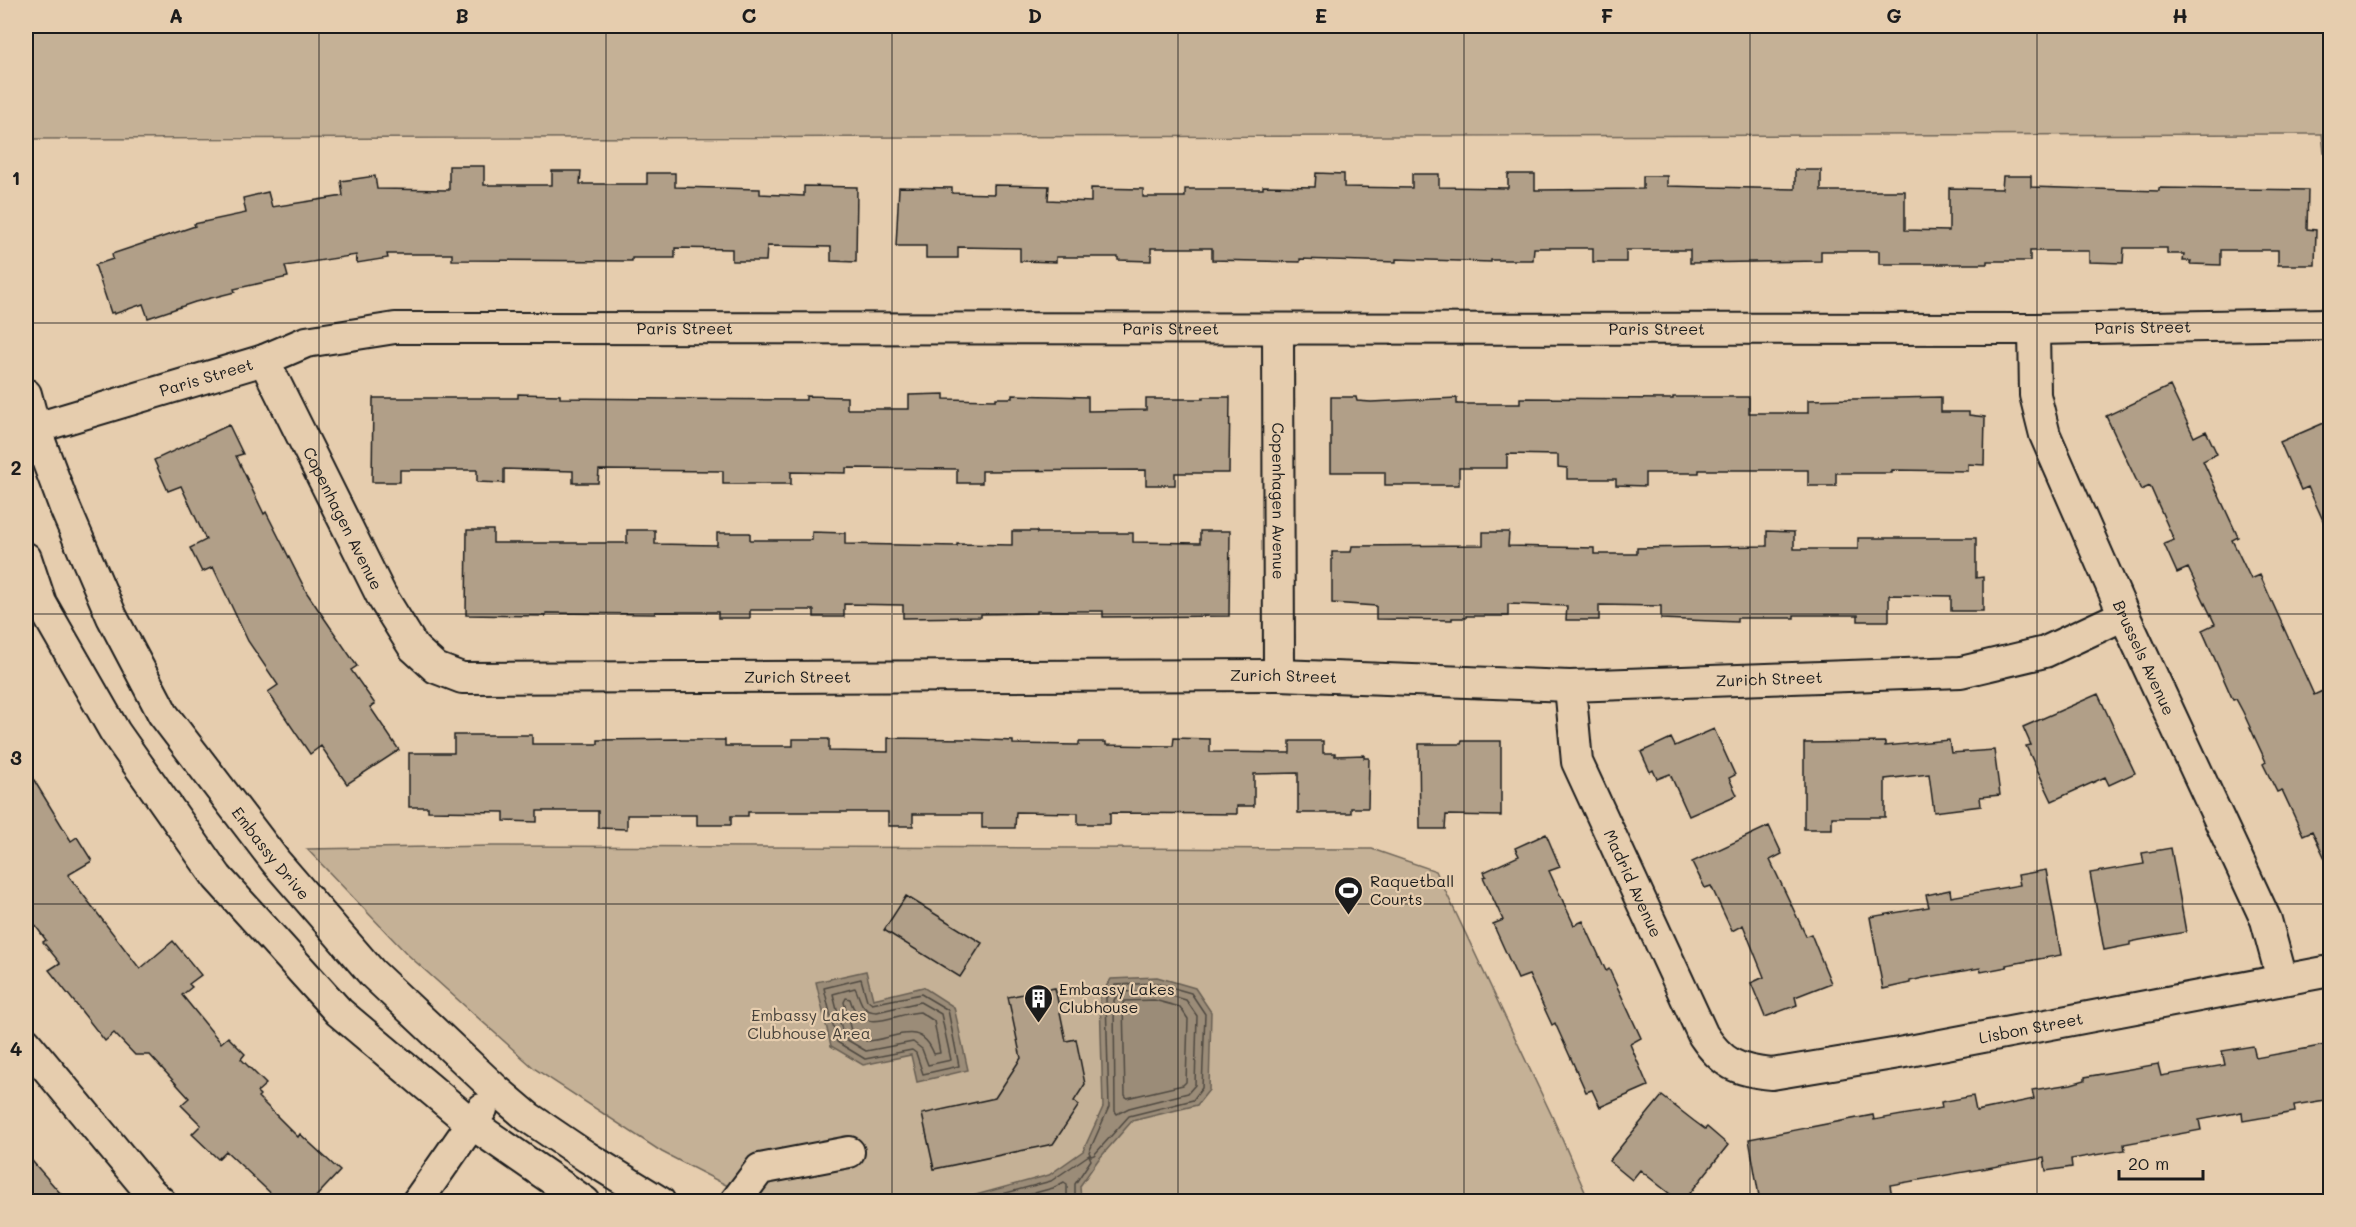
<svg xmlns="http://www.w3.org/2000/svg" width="2356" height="1227" viewBox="0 0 2356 1227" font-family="Mali,sans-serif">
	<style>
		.green { fill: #c5b196; stroke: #706659; stroke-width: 1.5 }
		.water { fill: #9b8c78; stroke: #685f53; stroke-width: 1.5 }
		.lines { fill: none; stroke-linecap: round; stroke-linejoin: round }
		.shore { stroke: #4f4941; stroke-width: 1.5 }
		.building { fill: #b19f88; stroke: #1c1c1c; stroke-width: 1.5 }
		.street-casing { stroke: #1c1c1c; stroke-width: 34 }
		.street { stroke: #e6cdae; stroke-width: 30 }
		.grid { fill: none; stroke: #1c1c1c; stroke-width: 1.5; stroke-opacity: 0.55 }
		.labels { text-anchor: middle; stroke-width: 4.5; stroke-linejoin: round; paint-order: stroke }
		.street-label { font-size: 16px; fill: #1c1c1c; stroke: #e6cdae }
		.poi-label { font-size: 16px; fill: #1c1c1c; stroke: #e6cdae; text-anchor: start }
		.park-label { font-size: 16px; fill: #46413a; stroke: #e6cdae }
		.neatline { fill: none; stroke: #1c1c1c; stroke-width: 2 }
		.grid-label { font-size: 20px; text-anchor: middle; font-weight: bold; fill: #1c1c1c }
	</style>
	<rect width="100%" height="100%" fill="#e6cdae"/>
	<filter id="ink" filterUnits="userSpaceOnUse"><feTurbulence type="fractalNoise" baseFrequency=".0167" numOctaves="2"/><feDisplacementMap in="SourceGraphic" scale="12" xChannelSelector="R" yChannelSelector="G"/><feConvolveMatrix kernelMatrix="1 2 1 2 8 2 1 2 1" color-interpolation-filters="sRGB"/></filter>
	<g filter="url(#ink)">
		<path class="green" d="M26 26H2330V153L2324 152 2322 134 26 139Z
			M492 846 1372 849 1436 871 1552 1116 1589 1201H757L662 1152 535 1069 407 954 307 849Z"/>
		<path class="water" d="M866 971 873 999 923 987 954 1007 968 1070 917 1082 911 1055 863 1065 831 1046 816 982Z
			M1157 977 1195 988 1211 1012 1209 1090 1197 1105 1132 1121 1098 1160 1080 1186 1081 1201H954L1049 1175 1083 1151 1103 1107 1100 996 1111 979Z"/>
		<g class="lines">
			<path class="shore" d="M861 979 867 1000 872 1004 921 994 948 1010 959 1066 923 1074 916 1053 912 1050 865 1059 837 1042 824 988Z
				M1156 983 1191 993 1205 1014 1202 1088 1193 1100 1129 1116 1094 1155 1091 1156 1089 1152 1109 1107 1106 998 1115 985Z
				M855 988C861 999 860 1012 877 1012L920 1002 941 1014 951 1060 928 1065 922 1049 913 1042 866 1051 844 1038 833 994Z
				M1155 991 1186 1000 1197 1016 1195 1085 1188 1093 1129 1108 1117 1114 1115 1111 1114 1000 1120 992Z
				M846 998 850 999C861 1038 894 1013 920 1012L934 1021 940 1053 934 1054C920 1018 894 1040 866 1041L851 1031 844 1002Z
				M1154 1000 1180 1007 1188 1019 1186 1082 1183 1085 1127 1098 1125 1095 1123 1003 1125 1001Z
				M972 1202 1051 1181 1089 1155 1091 1160 1075 1184V1202
				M1002 1202 1053 1188 1064 1182 1067 1184V1202"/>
		</g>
		<path class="building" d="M449 166H484V185H552V171H581L580 184H647V173H675V187L760 189V194L804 196V186L857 187 856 262 831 261V247L767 246 766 261H732V249L675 248V258H632V261L452 260V254H387L388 258 357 263 356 255 285 266 288 277 234 289 235 292 195 302 148 318 143 304 114 314V312L111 313 95 265 113 259 112 254 195 226 194 224 246 213 243 198 268 192 272 207 343 196 341 181 375 176 377 189 449 190Z
			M1795 170H1821V191H1905V230L1949 231V188L2002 189 2003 176H2031V187L2159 191V188L2308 190 2307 229 2316 230 2315 265H2278V250H2221V265L2190 264 2191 261H2183L2184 254H2167V248H2124L2123 263 2089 262V251H2030V261H1987V264H1879V251H1821V261L1690 263V250H1626V262H1593V248H1534L1533 260H1491V262L1396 259V262L1300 259V262L1212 260V248H1151V261L1118 260V257H1056V262L1020 261V248L958 247V258H926V246H896L899 187 952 188V193L994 194V185L1049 186 1048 200 1091 202V188L1143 189V197H1185V189H1263V186L1315 187 1316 173 1344 174V187L1412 188V174H1439V187L1508 188V174H1535V190L1643 189V176H1667V186L1795 189Z
			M2170 386 2194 437 2206 431 2217 454 2203 461 2238 537 2232 540 2251 579 2260 575 2314 695 2331 687V871L2312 831 2303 835 2282 790 2277 792 2263 764 2266 762 2243 712 2236 699 2233 700 2202 630 2215 624 2188 568 2177 573 2164 544 2174 540 2150 486 2141 490 2106 416Z
			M518 394 560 395V398L669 399 806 400V396L847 397V409H909V395L944 394V399L996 400V398H1012V395L1088 397V411L1146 410V399H1203V397H1230L1229 473H1175V485H1146V470L982 471V483H957V469L846 468V473L791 472V484H723V471L599 470 598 483H573V471L504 469V483L477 482V470H400V482H372L373 398H518Z
			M1331 397H1356L1357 401 1371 402 1457 398V404H1520V398L1673 399V397H1749V413H1808V400L1941 397V412H1969V415L1985 417 1984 465 1968 464V471L1892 470V473H1836V486H1808V470H1699V473H1645V486L1616 485V479H1567V468L1558 467V455L1507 454V468H1459V485H1385V472H1331Z
			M2331 420V538L2308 487 2301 490 2280 442Z
			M229 425 243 454 236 456 264 514 266 512 307 593 357 666 351 670 375 704 370 707 399 750 347 784 321 746 310 754 268 692 278 685 248 641 213 567 202 572 190 548 206 540 181 486 168 491 154 460Z
			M467 530H493V543H627V530H655V544L717 545V533H750V540H812V532L845 533V544L957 546V544L1012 545V531H1037V533H1133V542L1200 543V531H1230L1229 616 1103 617V611H1037V613L981 614V617L903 618V605L844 604V617H814V610H750V618H718V612H655V614L546 613V616L466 615Z
			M1767 531 1794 532V549H1858V538H1976V578L1983 577V611H1951V596L1889 595V621H1858V615H1794V618H1737V622L1661 619V606L1599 605V620H1566L1567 606 1508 604V616H1466V618H1452V620L1376 619V606L1332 603V552H1351L1352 546 1483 545V532H1509L1508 546 1594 548V554H1637V548L1767 546Z
			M2098 694 2135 773 2109 785 2105 777 2052 801 2026 746 2031 745 2023 727Z
			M1714 729 1735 775 1729 778 1737 795 1689 816 1670 774 1657 779 1653 770 1650 772 1641 752 1671 738 1675 746Z
			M454 735H532V744H598V740L680 739V740H725V746H793V739H829V751L888 752V738L967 739 1013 741V744L1079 745V742H1106V745L1173 746 1174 738 1210 739V752L1290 753V741H1323V753H1335V756L1364 755V758H1369L1368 808H1351V813H1298V773L1254 774V806H1237V814L1110 813V824H1078V813L1016 812 1015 828H982V814H913V826H888V812H748V816H731V825H697V815H627V829L598 828V811H537V822L504 821V812L428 811V807H409V753H454Z
			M1949 740 1951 753 1994 750 2000 795 1980 797 1981 806 1934 812 1929 774 1885 779V817H1832V829H1804V743L1885 742V746Z
			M1462 741H1501V816L1446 815 1445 829H1420L1419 744H1461Z
			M26 767 71 841 77 837 92 861 68 875 140 969 173 941 201 975 189 984 192 987 182 995 221 1043 228 1037 245 1054 241 1059 266 1084 257 1092 260 1095 258 1097 298 1137 300 1134 340 1171 311 1202H280L226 1151 218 1159 192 1134 201 1125 181 1105 189 1098 150 1055H135L114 1033 105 1041 49 970 60 963 43 942 46 940 26 913Z
			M1769 826 1782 854 1770 860 1806 936 1811 934 1831 983 1795 997 1797 1005 1765 1017 1751 983 1764 977 1743 925 1732 931 1711 886 1705 888 1692 862Z
			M1546 834 1560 867 1549 871 1574 925 1583 921 1606 971 1609 969 1641 1038 1630 1044 1648 1086 1600 1107 1592 1090 1586 1092 1555 1023 1552 1025 1529 975 1518 979 1493 924 1503 920 1483 877 1486 876 1484 872 1519 856 1515 848Z
			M2171 848 2186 932 2140 940 2130 942V945L2104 950 2090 873 2144 864 2142 853Z
			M2046 870 2061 955 2006 965 2007 967 1981 972 1980 968 1923 978 1910 981V983L1883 989 1870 917 1929 907 1926 895 1950 890 1951 897 2020 885 2018 875Z
			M906 896 982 943 960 977 884 930Z
			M1055 988 1066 1041 1076 1039 1085 1084 1074 1101 1079 1105 1053 1144 934 1169 922 1114 995 1098 1021 1058 1008 997Z
			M2331 1044V1099L2294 1105 2295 1112 2243 1121 2242 1112 2199 1120 2201 1130 2124 1144 2125 1150 2071 1159 2072 1167 2046 1171 2044 1158 1890 1185 1893 1202H1760L1749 1139 1873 1115 1874 1120 1942 1108 1941 1102 1973 1096 1976 1111 2034 1099 2032 1090 2071 1084 2085 1080V1077L2158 1064 2161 1076 2225 1065 2222 1051 2253 1046 2256 1058Z
			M1662 1096 1694 1121 1705 1129 1707 1127 1728 1145 1683 1202H1680L1640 1170 1632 1180 1609 1161Z
			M26 1154 68 1202H26Z"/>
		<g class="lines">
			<defs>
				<g id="street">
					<path id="s1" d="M1278 329 1279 675"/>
					<path id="s2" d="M2034 329 2035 395 2045 435 2124 615 2266 920 2282 979"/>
					<path id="s3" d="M264 360 381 595 414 648 436 668 462 678 1279 675 1570 686 1961 672 2045 652 2124 615"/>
					<path id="s4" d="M26 394 35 428 65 508 112 617 163 714 276 862 372 973 495 1089 528 1117 587 1157 660 1202"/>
					<path id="s5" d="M26 431 264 360 306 342 395 328 2034 329 2330 324"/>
					<path d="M26 558 41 603 115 732 217 877 339 1012 472 1124 585 1202"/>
					<path id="s6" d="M1570 686 1577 762 1703 1035C1722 1064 1738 1071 1772 1074L1899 1053 2330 971"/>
					<path d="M26 1043 149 1191 161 1202"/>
					<path d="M417 1202 482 1109"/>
					<path d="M735 1202 760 1169 849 1152"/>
				</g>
			</defs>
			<use href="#street" class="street-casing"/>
			<use href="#street" class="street"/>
		</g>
	</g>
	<path class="grid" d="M319 26V1202M606 26V1202M892 26V1202M1178 26V1202M1464 26V1202M1750 26V1202M2037 26V1202M26 323H2330M26 614H2330M26 904H2330"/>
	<defs>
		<symbol id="stadium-pin" viewBox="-11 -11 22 30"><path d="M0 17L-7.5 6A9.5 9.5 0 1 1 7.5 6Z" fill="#1c1c1c" stroke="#e6cdae"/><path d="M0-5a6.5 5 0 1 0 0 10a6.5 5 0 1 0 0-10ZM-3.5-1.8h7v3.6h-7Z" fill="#fff"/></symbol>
		<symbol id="building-pin" viewBox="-11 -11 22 30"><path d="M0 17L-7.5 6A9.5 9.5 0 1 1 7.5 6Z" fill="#1c1c1c" stroke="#e6cdae"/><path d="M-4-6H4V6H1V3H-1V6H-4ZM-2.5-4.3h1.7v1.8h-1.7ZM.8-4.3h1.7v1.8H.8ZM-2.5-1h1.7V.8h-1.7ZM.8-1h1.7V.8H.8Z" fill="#fff"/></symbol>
	</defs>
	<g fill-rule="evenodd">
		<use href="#stadium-pin" x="1332" y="874" width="33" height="45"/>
		<use href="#building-pin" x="1022" y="982" width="33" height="45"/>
	</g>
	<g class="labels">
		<g class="street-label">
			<text dy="6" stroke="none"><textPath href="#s5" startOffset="2132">Paris Street</textPath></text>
			<text dy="6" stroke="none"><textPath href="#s5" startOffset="674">Paris Street</textPath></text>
			<text dy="6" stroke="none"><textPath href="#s5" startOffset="1160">Paris Street</textPath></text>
			<text dy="6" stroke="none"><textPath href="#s5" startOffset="1646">Paris Street</textPath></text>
			<text dy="6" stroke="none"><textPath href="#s5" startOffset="188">Paris Street</textPath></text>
			<text dy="6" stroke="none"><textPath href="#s1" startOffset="172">Copenhagen Avenue</textPath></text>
			<text dy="6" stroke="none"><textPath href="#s3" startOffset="177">Copenhagen Avenue</textPath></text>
			<text dy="6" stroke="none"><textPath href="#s2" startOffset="351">Brussels Avenue</textPath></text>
			<text dy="6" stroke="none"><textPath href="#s3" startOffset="1204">Zurich Street</textPath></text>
			<text dy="6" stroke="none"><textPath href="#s3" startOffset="718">Zurich Street</textPath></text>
			<text dy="6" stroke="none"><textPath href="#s3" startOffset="1690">Zurich Street</textPath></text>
			<text dy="6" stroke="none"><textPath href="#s4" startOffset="525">Embassy Drive</textPath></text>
			<text dy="6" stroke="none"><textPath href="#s6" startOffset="210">Madrid Avenue</textPath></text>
			<text dy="6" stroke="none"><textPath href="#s6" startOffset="723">Lisbon Street</textPath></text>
		</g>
		<g class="poi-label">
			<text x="1370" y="887">Raquetball<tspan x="1370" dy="18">Courts</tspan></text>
			<text x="1059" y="995">Embassy Lakes<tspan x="1059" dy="18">Clubhouse</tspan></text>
		</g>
		<g class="park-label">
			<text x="809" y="1021">Embassy Lakes<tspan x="809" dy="18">Clubhouse Area</tspan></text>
		</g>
	</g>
	<rect width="2356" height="1227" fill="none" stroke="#e6cdae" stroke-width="66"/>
	<path d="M2119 1170v9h84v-9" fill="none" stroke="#1c1c1c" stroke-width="3"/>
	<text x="2128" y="1170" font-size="18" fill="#1c1c1c" stroke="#e6cdae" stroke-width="4.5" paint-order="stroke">20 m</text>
	<rect x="33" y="33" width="2290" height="1161" class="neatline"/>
	<g class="grid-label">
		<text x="176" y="23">A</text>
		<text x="462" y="23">B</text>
		<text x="749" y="23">C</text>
		<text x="1035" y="23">D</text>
		<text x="1321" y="23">E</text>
		<text x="1607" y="23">F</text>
		<text x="1894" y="23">G</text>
		<text x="2180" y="23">H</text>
		<text x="16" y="185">1</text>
		<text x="16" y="475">2</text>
		<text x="16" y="765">3</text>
		<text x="16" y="1056">4</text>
	</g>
</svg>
